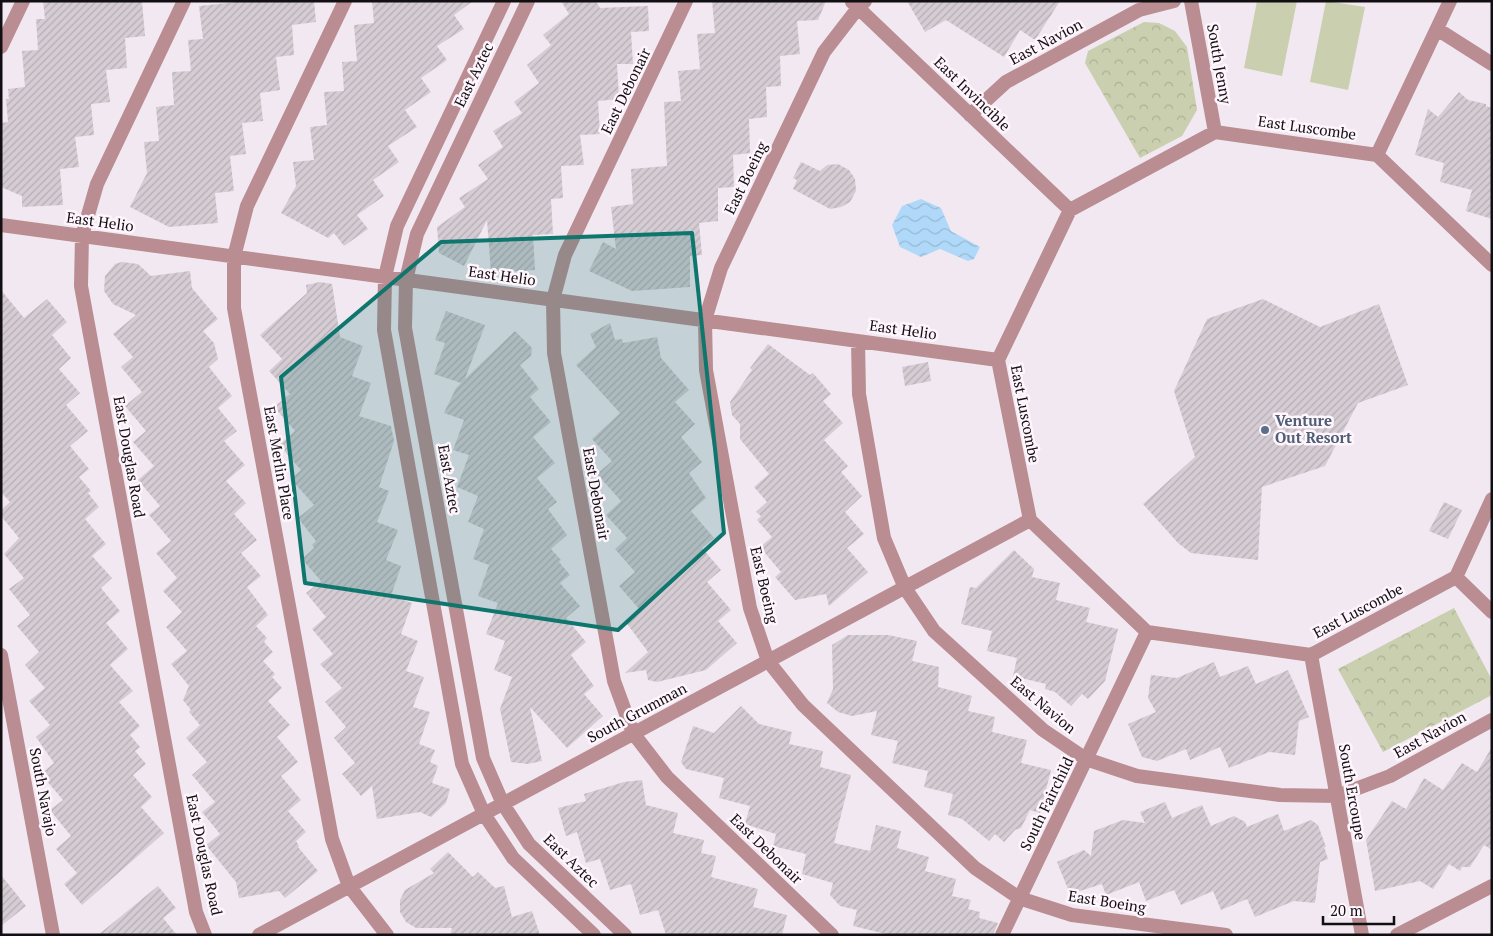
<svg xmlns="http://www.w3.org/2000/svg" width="1493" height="936" viewBox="0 0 1493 936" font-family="'PT Serif',serif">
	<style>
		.park { fill: url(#park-crowns) }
		.pitch { fill: #cacfb0 }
		.water { fill: url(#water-waves) }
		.building { fill: url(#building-hatch) }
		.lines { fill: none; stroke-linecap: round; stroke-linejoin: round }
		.service { stroke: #b98d91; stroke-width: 14 }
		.marked { fill: #0f766e; fill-opacity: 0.2; stroke: #0f766e; stroke-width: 4; stroke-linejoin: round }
		.service-dot { fill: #5c6f8a; stroke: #fff6fd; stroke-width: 2 }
		.labels { text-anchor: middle; stroke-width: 5; stroke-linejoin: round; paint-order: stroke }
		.street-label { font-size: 15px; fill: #120f12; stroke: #fff6fd }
		.service-label { font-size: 15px; font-weight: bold; fill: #4e5e75; stroke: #fff6fd; text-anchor: start }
	</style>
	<defs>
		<pattern id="park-crowns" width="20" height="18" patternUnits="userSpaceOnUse" patternTransform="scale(1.25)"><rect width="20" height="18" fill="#cacfb0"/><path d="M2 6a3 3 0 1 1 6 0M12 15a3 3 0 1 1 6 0" fill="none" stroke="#acb196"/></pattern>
		<pattern id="water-waves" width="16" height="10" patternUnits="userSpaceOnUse" patternTransform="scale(1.25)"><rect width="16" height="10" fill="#b0d9f9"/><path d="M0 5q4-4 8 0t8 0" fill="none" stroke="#96b9d4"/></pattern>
		<pattern id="building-hatch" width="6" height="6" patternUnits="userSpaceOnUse" patternTransform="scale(1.25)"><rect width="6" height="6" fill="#d5ccd4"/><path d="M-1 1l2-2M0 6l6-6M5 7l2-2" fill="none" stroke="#b6aeb5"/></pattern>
	</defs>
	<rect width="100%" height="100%" fill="#f2e8f1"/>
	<path class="park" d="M1144 22 1159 23 1175 31 1187 47 1197 110 1182 136 1140 158 1085 63 1088 51Z
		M1454 608 1492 680V695L1383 752 1338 669Z"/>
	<path class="pitch" d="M1257 1H1297L1282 76 1244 68Z
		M1326 1 1365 7 1348 90 1310 82Z"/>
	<path class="water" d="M921 199 941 208 951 231 980 247 974 259 968 261 940 249 921 257 900 247 892 225 902 206Z"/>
	<path class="building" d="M43 1H142L145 36 125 38 127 68 106 70 110 102 91 104 94 135 75 137 79 167 60 169 63 205 22 207V196L1 187V123L8 122 6 99H9L8 89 25 87 22 51 38 50 36 19H45Z
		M247 1H314L316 22 292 25 294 55 276 57 280 90 260 93 263 121 242 123 246 154 230 156 234 191 215 193 218 223 169 227 130 207 147 173 144 142 159 141 156 107 174 105 172 72 191 71 188 40 203 39 199 6Z
		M372 1H473L454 15 464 29 437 46 447 60 421 78 431 92 405 110 417 127 388 146 399 162 373 180 384 196 357 215 368 229 344 246 334 233 328 238 281 213 296 186 293 162 314 160 310 127 327 125 324 92 344 91 342 62 357 61 354 25 374 23Z
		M561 1H596L600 8 648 6 649 31 631 32 633 64H617L619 99 598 101 600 134 580 135 584 165 561 166 563 198 551 199 553 234 533 235 535 270 491 273 487 220 464 266 439 253 437 227 465 207 459 198 488 179 478 165 503 147 493 131 522 113 514 102 539 83 527 65 551 45 543 35 569 14Z
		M712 1H826L818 20 797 21 800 54 780 56 781 86 766 87 767 117 749 119 750 153 733 155 734 187 718 188V221L699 223 702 255 690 256V287L632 291 589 271 603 242 616 249 611 207 633 204 631 169 667 166 664 102 681 101 678 71 700 69 697 34 715 33Z
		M907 1H1060L1035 40 1020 30 1004 57 946 20 925 32Z
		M1459 92 1468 100 1486 104V106L1492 108V219L1466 211 1472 190 1440 182 1444 163 1415 155 1428 109 1438 117Z
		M801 162 820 171 827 165 838 164 849 170 855 179 856 191 850 202 841 207 830 209 793 189 797 180 793 178Z
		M122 262 138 264 151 276 190 271 192 288 218 319 203 331 214 343 218 359 209 367 232 396 218 408 237 431 224 441 245 465 226 481 246 503 234 514 257 540 241 553 261 576 247 587 268 615 256 626 267 638 264 642 273 652 263 661 275 674 272 677 282 688 268 701 290 725 277 737 298 762 281 776 301 800 288 811 306 832 296 841 299 846 298 847 318 871 285 898 279 891 239 898 236 882 206 845 220 834 202 812 215 802 192 775 207 762 186 738 200 725 189 712 191 710 183 700 189 686 171 664 187 651 166 627 182 612 163 591 177 578 156 553 171 541 149 515 160 506 138 480 154 466 133 442 146 431 125 406 142 392 121 367 133 357 113 334 136 315 113 304 104 291 105 276 115 264Z
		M320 282 332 284 340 337 363 346 352 376 371 383 359 416 391 426 394 441 379 487 389 491 377 522 398 530 386 560 401 566 391 596 412 603 401 634 418 641 406 671 424 677 413 707 430 712 419 744 435 750 430 762 438 766 432 783 450 789 446 803 431 817 420 812 377 819 372 786 361 796 342 774 355 763 334 738 346 727 325 702 342 688 320 664 333 654 312 629 326 617 306 593 321 581 302 559 314 548 312 545 316 541 298 518 314 505 291 479 301 470 279 445 295 431 274 407 290 394 269 371 282 359 260 335 307 293 306 285Z
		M1 290 24 318 47 299 67 322 52 335 71 358 59 369 80 393 66 405 88 431 70 446 89 469 79 477 91 491 88 493 99 507 85 519 106 544 92 556 112 578 101 588 120 611 106 623 128 649 110 665 133 691 119 702 140 726 130 735 140 747 135 751 146 764 133 775 152 797 141 807 164 833 82 905 64 884 77 873 56 849 71 836 50 810 63 800 41 774 54 763 36 737 50 725 29 701 45 688 25 665 39 652 17 626 30 615 9 589 24 578 4 554 19 538 1 516V510L10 502 1 492Z
		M1263 299 1320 327 1379 304 1408 385 1358 403 1325 466 1262 487 1258 560 1191 553 1178 543 1143 504 1195 457 1174 391 1207 319Z
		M446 311 485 325 465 379 515 331 532 348 531 356 520 365 539 389 530 397 551 422 533 437 555 463 537 478 557 502 548 509 567 535 551 549 561 560 559 562 570 575 560 583 580 606 566 618 586 642 571 655 594 686 584 694 603 716 567 748 530 707 542 761 528 764 511 762 500 709 512 677 494 670 505 641 486 634 498 603 478 596 489 565 473 559 484 529 468 522 478 496 457 487 469 455 453 450 464 420 444 413 456 388 461 383 434 374 445 343 435 340Z
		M610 323 615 340 622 339 623 343 657 337 661 358 689 390 675 402 695 424 681 437 702 462 689 473 706 498 691 511 714 538 702 548 721 570 707 582 731 610 718 621 737 643 706 670 657 682 648 680 646 670 625 673 648 652 625 621 640 610 619 586 635 572 615 549 627 538 606 515 621 501 597 474 612 461 592 439 620 413 576 365 596 347 590 334Z
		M768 344 810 375 813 373 831 394 823 401 843 423 824 440 848 466 841 472 862 496 845 512 864 534 847 548 868 572 829 606 826 594 795 600 775 577 781 572 760 547 772 537 757 520 761 516 756 512 767 502 754 487 769 474 740 439V424L732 415 730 402 752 370 750 368Z
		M928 362 931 381 905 386 902 367Z
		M1444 502 1462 510 1448 539 1429 531Z
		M1014 550 1034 569 1032 577 1060 583 1056 600 1090 608 1086 622 1118 629 1105 681 1088 699 1082 694 1071 706 1055 692 1045 689 1046 684 1013 676 1017 658 987 651 992 631 961 624 970 587 976 588Z
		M848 635H888L917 641 912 661 939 667 938 687 972 696 968 711 995 717 992 732 1027 740 1021 763 1051 770 1040 813 1030 810 1021 828 1015 830 1004 842 995 834 989 841 962 819 948 815 953 794 924 787 928 771 892 763 898 741 871 735 877 711 852 716 838 712 827 703 833 689 832 645Z
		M1214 662 1220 677 1248 666 1256 684 1288 670 1309 717 1299 721 1295 755 1269 752 1229 768 1220 747 1190 760 1186 749 1157 761 1142 757 1128 724 1156 712 1148 698 1151 675 1177 678Z
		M741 706 759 724 792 732 789 744 823 751 820 767 851 775 834 843 870 851 876 825 901 831 897 848 929 857 925 871 956 879 952 896 971 900 968 909 980 912 979 918 998 923 993 935H890L853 926 857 910 840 906 830 895 833 883 802 874 806 854 773 846 776 834 745 824 750 806 719 798 724 778 686 769 681 762 693 726 714 733Z
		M1492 747V850L1484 845 1470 867H1462L1460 871 1449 864 1433 889 1420 881 1375 891 1366 840 1392 801 1406 809 1424 778 1443 790 1462 763 1477 772Z
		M642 780 646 805 678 813 673 833 704 840 701 853 716 856 711 877 758 889 753 907 787 915 782 935H666L658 910 640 915 631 884 610 890 600 859 586 863 577 832 566 836 558 808 586 801 584 794 624 782Z
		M1165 802 1172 818 1202 805 1211 826 1234 816 1245 822 1247 827 1278 814 1284 831 1311 820 1318 825 1326 847H1324L1328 859 1320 862 1315 903 1294 901 1255 917 1247 899 1221 910 1213 891 1181 905 1174 890 1146 901 1139 882 1106 895 1102 884 1070 894 1057 862 1084 850 1091 856 1094 831 1123 820 1145 823 1140 812Z
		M448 852 473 877 478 872 495 888 504 886 512 917 532 911 540 935H450L452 928H416L406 922 400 912V900L405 890 434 873 430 869Z
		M1 875 26 906 1 926Z
		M158 886 176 908 163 918 177 935H98Z"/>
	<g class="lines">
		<path class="service" d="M184 1 97 184 82 236 81 286 196 912 205 935
			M345 1 247 206 234 257V308L332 839 349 886 387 935
			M504 1 397 226 385 277 384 330 462 764 484 814 513 858 594 935
			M528 1 417 234 406 280 405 328 483 758 503 804 529 844 625 935
			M686 1 565 255 553 300 554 353 614 681 633 733 667 777 832 935
			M865 1 858 8 824 52 721 268 705 320 706 370 750 608 768 661 803 705 975 868 1019 898 1072 915 1226 935
			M1191 1 1215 132
			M852 2 1070 210
			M1437 29 1492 64
			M1 47 23 1
			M970 115 1006 82 1139 10 1174 1
			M1377 155 1450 1
			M1 225 998 360
			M1492 265 1377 155 1215 132 1070 210 998 360 1030 520 1147 632 1311 655 1456 577 1492 499
			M858 341 859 394 884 538 905 588 934 631 1043 730 1086 759 1137 776 1280 795 1337 796 1390 776 1492 720
			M1456 577 1492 612
			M1 655 53 935
			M1311 655 1362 935
			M259 935 1030 520
			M1002 935 1147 632
			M1397 935 1492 886"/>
	</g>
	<path class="marked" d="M692 233 724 533 618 630 305 583 281 377 441 242Z"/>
	<circle class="service-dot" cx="1265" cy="430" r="5"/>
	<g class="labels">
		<g class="street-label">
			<text transform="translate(1046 42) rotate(-28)" y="5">East Navion</text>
			<text transform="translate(1219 64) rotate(80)" y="5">South Jenny</text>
			<text transform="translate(474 75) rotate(-64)" y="5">East Aztec</text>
			<text transform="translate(626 91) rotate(-64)" y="5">East Debonair</text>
			<text transform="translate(972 94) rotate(44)" y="5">East Invincible</text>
			<text transform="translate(1307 128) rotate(8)" y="5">East Luscombe</text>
			<text transform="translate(746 178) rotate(-64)" y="5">East Boeing</text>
			<text transform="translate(100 222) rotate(8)" y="5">East Helio</text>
			<text transform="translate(502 276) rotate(8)" y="5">East Helio</text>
			<text transform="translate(903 330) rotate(8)" y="5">East Helio</text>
			<text transform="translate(1025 414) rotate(79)" y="5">East Luscombe</text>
			<text transform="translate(129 457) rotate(80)" y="5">East Douglas Road</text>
			<text transform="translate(279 463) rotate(80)" y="5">East Merlin Place</text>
			<text transform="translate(449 479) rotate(80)" y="5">East Aztec</text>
			<text transform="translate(596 494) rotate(80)" y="5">East Debonair</text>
			<text transform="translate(764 585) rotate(77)" y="5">East Boeing</text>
			<text transform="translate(1358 611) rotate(-28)" y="5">East Luscombe</text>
			<text transform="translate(1043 705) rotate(40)" y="5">East Navion</text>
			<text transform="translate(637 713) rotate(-28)" y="5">South Grumman</text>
			<text transform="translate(1430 735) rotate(-29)" y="5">East Navion</text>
			<text transform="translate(43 792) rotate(79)" y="5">South Navajo</text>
			<text transform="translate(1352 792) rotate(80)" y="5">South Ercoupe</text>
			<text transform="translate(1047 804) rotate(-64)" y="5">South Fairchild</text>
			<text transform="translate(766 849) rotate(44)" y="5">East Debonair</text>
			<text transform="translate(204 855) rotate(78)" y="5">East Douglas Road</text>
			<text transform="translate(571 861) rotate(44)" y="5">East Aztec</text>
			<text transform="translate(1107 902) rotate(9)" y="5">East Boeing</text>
		</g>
		<g class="service-label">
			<text x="1275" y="426">Venture<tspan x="1275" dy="17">Out Resort</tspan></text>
		</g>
	</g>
	<rect width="1493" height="936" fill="none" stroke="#120f12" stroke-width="5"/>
	<path d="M1323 916v8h71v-8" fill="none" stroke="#120f12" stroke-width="2.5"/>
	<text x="1330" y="916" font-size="15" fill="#120f12" stroke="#fff6fd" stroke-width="4" paint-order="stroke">20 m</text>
</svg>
